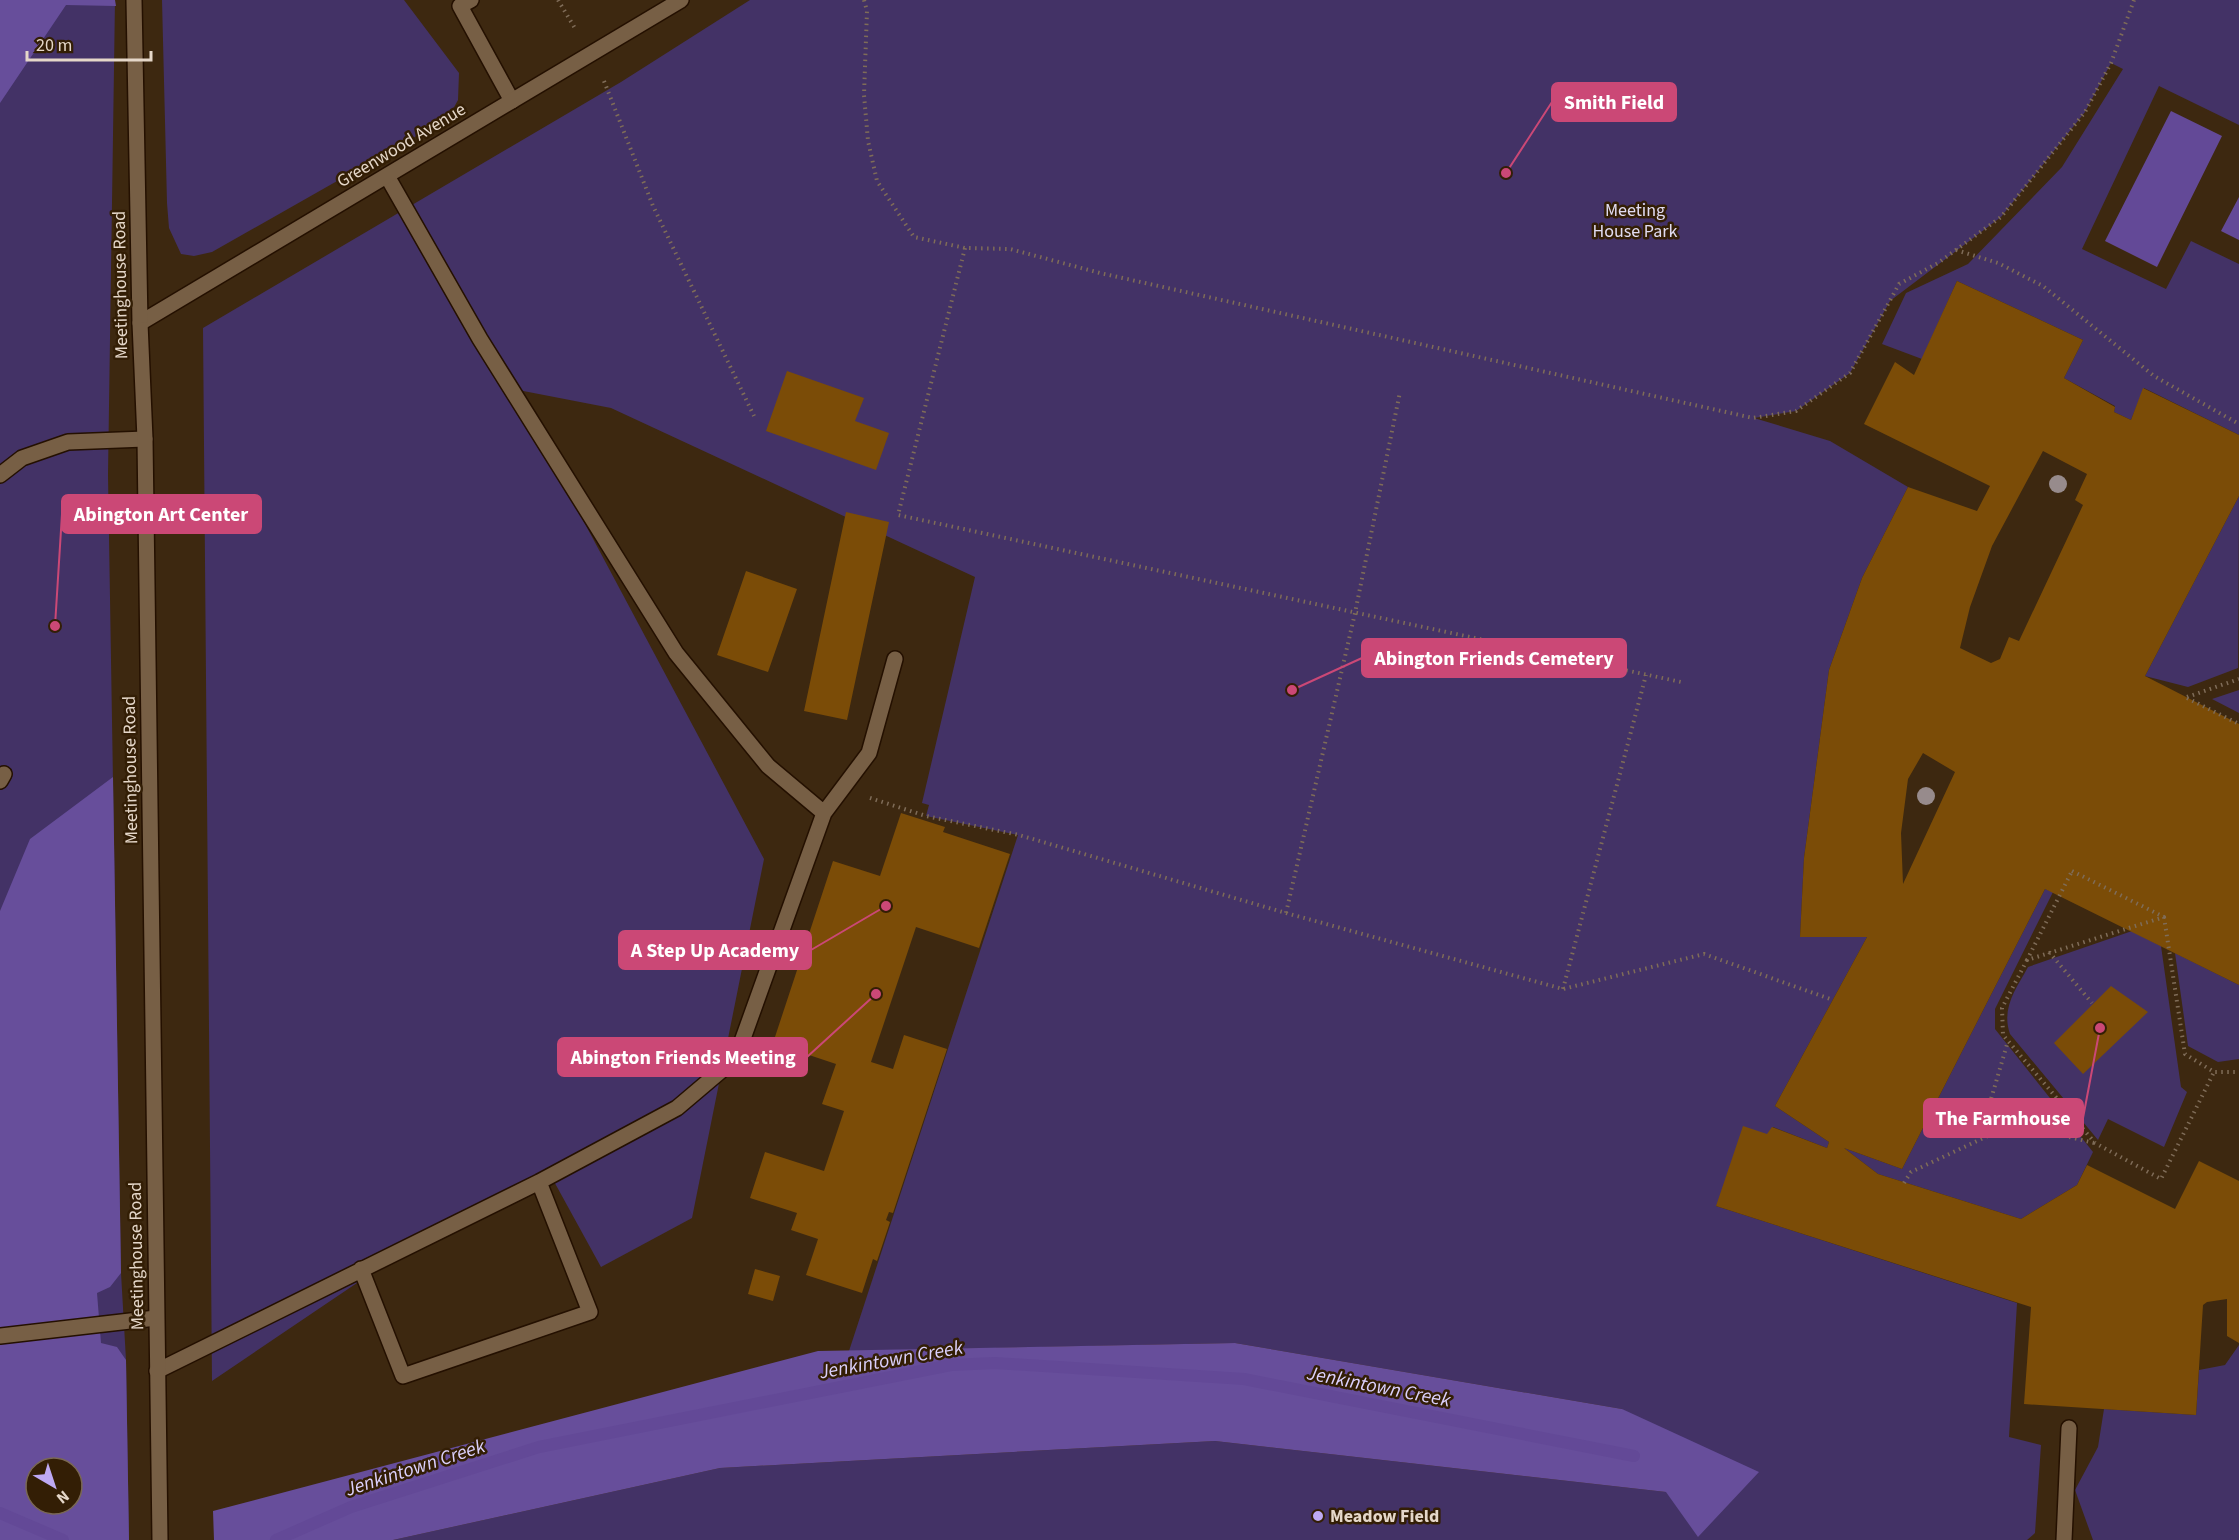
<svg xmlns="http://www.w3.org/2000/svg" width="2239" height="1540" viewBox="0 0 2239 1540" font-family="'Source Sans 3',sans-serif">
	<style>
		.green { fill: #433266; fill-rule: evenodd }
		.forest { fill: #674e9b; fill-rule: evenodd }
		.water { fill: #634997 }
		.lines { fill: none; stroke-linecap: round; stroke-linejoin: round }
		.stream { stroke: #634997; stroke-width: 12 }
		.building { fill: #7b4c07; fill-rule: evenodd }
		.service-casing { stroke: #241000; stroke-width: 18 }
		.minor-casing { stroke: #241000; stroke-width: 18 }
		.tertiary-casing { stroke: #241000; stroke-width: 18 }
		.path { stroke: #7f6c58; stroke-width: 4; stroke-dasharray: 1.5 4.5; stroke-linecap: butt }
		.service { stroke: #775f45; stroke-width: 15 }
		.minor { stroke: #775f45; stroke-width: 15 }
		.tertiary { stroke: #775f45; stroke-width: 15 }
		.tree { fill: #978b8c }
		.poi-dot { fill: #bea9f4; stroke: #331e05; stroke-width: 2 }
		.labels { text-anchor: middle; stroke-width: 5; stroke-linejoin: round; paint-order: stroke }
		.street-label { font-size: 18px; fill: #e5d7c9; stroke: #331e05 }
		.park-label { font-size: 18px; fill: #e1dcf2; stroke: #331e05 }
		.poi-label { font-size: 18px; font-weight: bold; fill: #e5d7c9; stroke: #331e05; text-anchor: start }
		.water-label { font-size: 20px; font-style: italic; fill: #dbd0fc; stroke: #331e05 }
		.leader { fill: none; stroke: #cb4876; stroke-width: 2 }
		.callout-dot { fill: #cb4876; stroke: #331e05; stroke-width: 2 }
		.callout { fill: #cb4876; stroke: #cb4876; stroke-width: 2 }
		.callout-label { font-size: 20px; text-anchor: middle; font-weight: bold; fill: #fff }
	</style>
	<rect width="100%" height="100%" fill="#3d2810"/>
	<path class="green" d="M0 0H115L108 475 121 1273 126 1360 129 1540H0ZM36 1468H72V1504H36Z
		M162 0H404L459 73 458 100 448 118 212 252 194 256 181 254 169 228 167 203Z
		M750 0H2239V125L2159 86 2082 249 2166 289 2191 241 2239 264V435L2144 388 2131 420 2114 412 2115 406 2064 378 2083 340 1957 281 1922 359 1882 344 1906 293 1968 264 2062 167 2123 69 2111 63 2085 112 2001 217 1890 301 1850 373 1796 411 1754 418 1830 441 1908 487 1862 578 1829 670 1804 858 1800 937H1867L1775 1106 1829 1142 1827 1148 1773 1127 1716 1206 2017 1303 2009 1437 2041 1445 2035 1533 2027 1540H393L720 1468 1215 1441 1666 1492 1622 1409 1235 1343 849 1351 1018 835 926 816 929 805 922 803 975 577 611 408 513 389 764 859 692 1218 601 1267 551 1176 391 1260 212 1381 203 328 621 82Z
		M2239 496 2238 668 2188 687 2145 676Z
		M2239 690V713L2212 699Z
		M2045 889 2053 892 1995 1009V1029L2093 1152 2077 1185 2021 1219 1878 1174 1844 1148 1902 1169Z
		M2132 931 2161 946 2181 1087 2187 1092 2164 1147 2108 1119 2098 1140 2010 1034C2001 1008 2016 989 2028 967Z
		M2175 953 2239 985V1059L2218 1062 2188 1046Z
		M2239 1345V1540H2093L2075 1490 2098 1447 2104 1409 2196 1415 2199 1370 2225 1365Z"/>
	<path class="forest" d="M0 0H115L116 6 66 5 0 103Z
		M113 777 121 1273 110 1287 97 1293 101 1343 117 1347 126 1360 129 1540H0V911L30 839ZM36 1468H72V1504H36Z
		M1235 1343 1622 1409 1759 1472 1698 1537 1666 1492 1215 1441 720 1468 393 1540H214L213 1511 818 1351Z"/>
	<path class="water" d="M2171 111 2222 136 2157 267 2105 241Z
		M2239 197V240L2221 231Z"/>
	<g class="lines">
		<path class="stream" d="M0 1513 63 1540
			M276 1540 351 1507 539 1447 951 1365 995 1363 1244 1379 1634 1456"/>
	</g>
	<path class="building" d="M1957 281 2083 340 2064 378 2115 407 2114 412 2131 420 2143 388 2239 435V496L2145 676 2239 724V985L2045 889 1902 1169 1844 1148 1878 1174 2021 1219 2077 1185 2087 1165 2175 1209 2199 1161 2239 1181V1343L2227 1336V1299L2207 1302 2203 1305 2196 1415 2024 1404 2031 1307 1716 1206 1743 1126 1767 1134 1772 1127 1827 1148 1829 1142 1775 1106 1867 937H1800L1804 858 1829 670 1862 578 1908 487 1977 511 1990 486 1864 424 1895 362 1914 375ZM2043 451 2087 474 2075 500 2083 505 2019 641 2009 637 2000 659 1991 663 1960 648 1970 607 1992 546ZM1923 753 1955 772 1903 884 1901 833 1908 779Z
		M787 371 864 398 855 421 889 433 876 470 766 431Z
		M846 512 889 522 847 720 804 711Z
		M746 571 797 589 768 672 717 655Z
		M901 813 945 827 943 832 1010 854 979 948 916 927 871 1062 893 1069 904 1035 947 1049 893 1213 889 1212 886 1220 890 1222 877 1261 873 1259 862 1293 806 1275 818 1239 791 1230 797 1213 750 1198 765 1152 824 1171 844 1111 822 1104 836 1064 773 1043 833 861 880 876Z
		M2111 986 2148 1012 2083 1074 2054 1043Z
		M755 1269 780 1276 773 1301 748 1294Z"/>
	<g class="lines">
		<defs>
			<path id="service" d="M471 0 460 6 512 101
				M0 475 22 458 68 442 145 439
				M0 781 4 774
				M824 813 869 753 895 659
				M361 1269 403 1376 590 1312 539 1182
				M0 1336 156 1318
				M157 1371 539 1182 677 1108 736 1058 824 813 768 766 676 653 480 339 387 176
				M2064 1540 2069 1428"/>
			<path id="minor" d="M140 323 681 0"/>
			<path id="tertiary" d="M134 0 140 323 145 439 160 1540"/>
		</defs>
		<use href="#service" class="service-casing"/>
		<use href="#minor" class="minor-casing"/>
		<use href="#tertiary" class="tertiary-casing"/>
		<path class="path" d="M558 0 576 30
			M864 0 867 11 864 95 868 141 877 181 914 237 965 248 1010 249 1100 273 1753 418 1796 411 1850 373 1899 284 1938 263 2001 217 2085 112 2111 63 2134 0
			M604 81 653 206 754 416
			M965 248 898 515 1681 682
			M1956 250 1998 263 2043 286 2154 376 2239 424
			M2187 697 2239 679
			M2187 698 2239 724
			M870 798 926 816 1019 835 1286 913 1355 613 1400 392
			M2072 871 2164 917 2027 960Z
			M1286 913 1563 989 1704 954 1833 1000
			M2164 917 2185 1054 2214 1072H2239
			M2049 952 2092 1003
			M2027 960 2002 1008 2003 1035 2095 1143 2161 1179 2214 1072
			M1563 989 1646 675
			M1992 1134 1989 1106 2008 1041
			M1904 1183 1911 1172 1992 1134 2061 1135 2094 1143"/>
		<use href="#service" class="service"/>
		<use href="#minor" class="minor"/>
		<use href="#tertiary" class="tertiary"/>
	</g>
	<g class="tree">
		<circle cx="2058" cy="484" r="9"/>
		<circle cx="1926" cy="796" r="9"/>
	</g>
	<circle class="poi-dot" cx="1318" cy="1516" r="6"/>
	<g class="labels">
		<g class="street-label">
			<text transform="translate(401 145) rotate(-31)" y="6">Greenwood Avenue</text>
			<text transform="translate(120 285) rotate(-91)" y="6">Meetinghouse Road</text>
			<text transform="translate(130 770) rotate(-91)" y="6">Meetinghouse Road</text>
			<text transform="translate(136 1256) rotate(-91)" y="6">Meetinghouse Road</text>
		</g>
		<g class="park-label">
			<text x="1635" y="216">Meeting<tspan x="1635" dy="21">House Park</tspan></text>
		</g>
		<g class="poi-label">
			<text x="1330" y="1522">Meadow Field</text>
		</g>
		<g class="water-label">
			<text transform="translate(891 1359) rotate(-10)" y="7">Jenkintown Creek</text>
			<text transform="translate(1379 1386) rotate(11)" y="7">Jenkintown Creek</text>
			<text transform="translate(415 1467) rotate(-18)" y="7">Jenkintown Creek</text>
		</g>
	</g>
	<path class="leader" d="M1506 173L1552 102M55 626L62 514M1292 690L1362 658M886 906L811 950M876 994L807 1057M2100 1028L2083 1118"/>
	<g class="callout-dot">
		<circle cx="1506" cy="173" r="6"/>
		<circle cx="55" cy="626" r="6"/>
		<circle cx="1292" cy="690" r="6"/>
		<circle cx="886" cy="906" r="6"/>
		<circle cx="876" cy="994" r="6"/>
		<circle cx="2100" cy="1028" r="6"/>
	</g>
	<g class="callout">
		<rect x="1552" y="83" width="124" height="38" rx="6"/>
		<rect x="62" y="495" width="199" height="38" rx="6"/>
		<rect x="1362" y="639" width="264" height="38" rx="6"/>
		<rect x="619" y="931" width="192" height="38" rx="6"/>
		<rect x="558" y="1038" width="249" height="38" rx="6"/>
		<rect x="1924" y="1099" width="159" height="38" rx="6"/>
	</g>
	<g class="callout-label">
		<text x="1614" y="109">Smith Field</text>
		<text x="161" y="521">Abington Art Center</text>
		<text x="1494" y="665">Abington Friends Cemetery</text>
		<text x="715" y="957">A Step Up Academy</text>
		<text x="683" y="1064">Abington Friends Meeting</text>
		<text x="2003" y="1125">The Farmhouse</text>
	</g>
	<g transform="translate(54 1486) rotate(141)"><circle r="28" fill="#331e05" stroke="#7a6853" stroke-width="1.5"/>
	<path d="M0-4.5L10 22L0 15L-10 22Z" fill="#bea9f4"/>
	<text y="-9" font-size="16" font-weight="bold" text-anchor="middle" fill="#e5d7c9">N</text>
	</g>
	<path d="M27 51v9h124v-9" fill="none" stroke="#e5d7c9" stroke-width="3"/>
	<text x="36" y="51" font-size="18" fill="#e5d7c9" stroke="#331e05" stroke-width="4.5" paint-order="stroke">20 m</text>
</svg>
